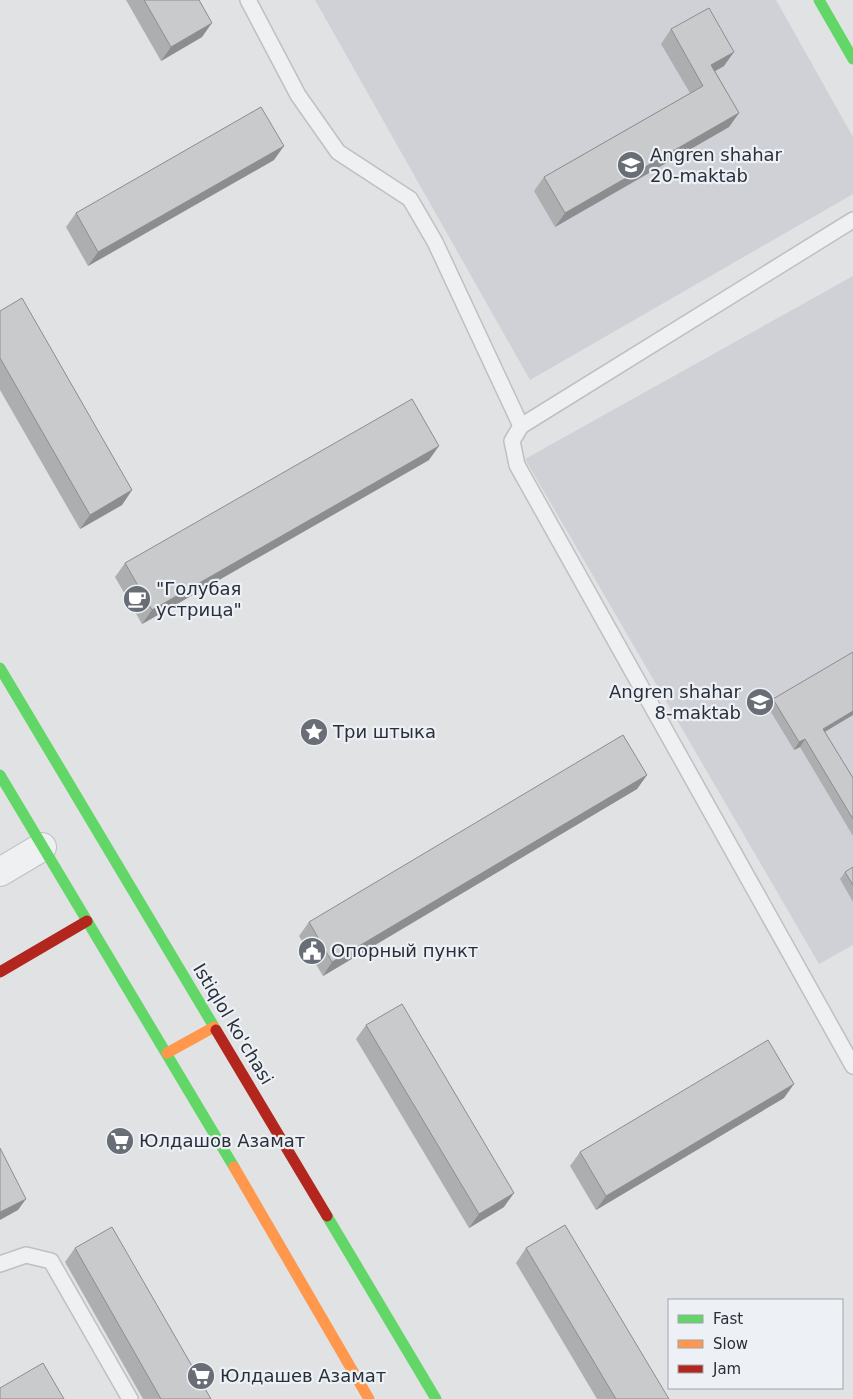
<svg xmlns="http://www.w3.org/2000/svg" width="853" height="1399" font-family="'DejaVu Sans',sans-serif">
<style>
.built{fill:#cfd1d7}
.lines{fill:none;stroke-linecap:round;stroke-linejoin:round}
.lane-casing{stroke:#bec0c2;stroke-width:18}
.street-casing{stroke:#bec0c2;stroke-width:30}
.lane{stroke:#eff0f1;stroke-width:15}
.street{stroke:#eff0f1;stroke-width:28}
.fast{stroke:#63d668;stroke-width:11}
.slow{stroke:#ff974d;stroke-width:11}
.jam{stroke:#b3261e;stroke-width:11}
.wall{fill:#acaeaf}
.shaded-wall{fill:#8c8d8f}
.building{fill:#c8cacc;stroke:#8c8d8f}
.labels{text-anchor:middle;stroke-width:4.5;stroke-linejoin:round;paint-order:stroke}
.poi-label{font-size:18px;fill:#292f3b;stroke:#edf0f4;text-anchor:start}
.street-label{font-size:18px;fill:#292f3b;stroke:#edf0f4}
</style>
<rect width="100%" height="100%" fill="#e0e2e4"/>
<g class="built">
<path d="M 315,0 L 776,0 L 853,137 L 853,194 L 530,380 Z"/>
<path d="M 853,276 L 853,945 L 819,964 L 525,459 Z"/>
</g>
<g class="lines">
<defs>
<g id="lane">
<path d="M 248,0 L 298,95 L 338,152 L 410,199 L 435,242 L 521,426"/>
<path d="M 853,220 L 521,426 L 512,441 L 517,465 L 853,1066"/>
<path d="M 0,1264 L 26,1255 L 51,1261 L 130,1399"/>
</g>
<path id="street" d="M 0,872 L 42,847"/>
</defs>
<use href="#lane" class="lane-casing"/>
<use href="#street" class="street-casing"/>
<use href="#lane" class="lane"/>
<use href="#street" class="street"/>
<g class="fast">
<path d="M 819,0 L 853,59"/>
<path d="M 0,668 L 216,1030"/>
<path d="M 0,775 L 234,1167"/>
<path d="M 327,1216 L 436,1399"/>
</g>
<g class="slow">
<path d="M 167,1053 L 214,1027"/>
<path d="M 234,1167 L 369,1399"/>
</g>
<g class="jam">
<path d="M 0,972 L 87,921"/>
<path d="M 216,1030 L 327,1216"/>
</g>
</g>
<g class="wall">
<path d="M 126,0 L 199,0 L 202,37 L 161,61 Z"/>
<path d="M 671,29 L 724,66 L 715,71 L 739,113 L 729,127 L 555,227 L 534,191 L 544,177 L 690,93 L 661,44 Z"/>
<path d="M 274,160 L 88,266 L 66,227 L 76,213 Z"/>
<path d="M 0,311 L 132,490 L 122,505 L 80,529 L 0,390 Z"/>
<path d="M 429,460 L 142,624 L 115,577 L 125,563 Z"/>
<path d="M 773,699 L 825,732 L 853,778 L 853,836 L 800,747 L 794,750 L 768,707 Z"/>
<path d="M 647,775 L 637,789 L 323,976 L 299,936 L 309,922 Z"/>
<path d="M 853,867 L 853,902 L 840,879 L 845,872 Z"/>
<path d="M 366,1025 L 504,1207 L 469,1228 L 356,1039 Z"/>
<path d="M 784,1098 L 596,1210 L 570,1166 L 580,1152 Z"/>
<path d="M 75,1248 L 211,1399 L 143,1399 L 65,1262 Z"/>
<path d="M 526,1248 L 669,1399 L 597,1399 L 516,1263 Z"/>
</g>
<g class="shaded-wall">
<path d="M 212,23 L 202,37 L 161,61 L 171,47 Z"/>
<path d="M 734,52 L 724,66 L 701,79 L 711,65 Z"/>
<path d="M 739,113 L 729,127 L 555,227 L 565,213 Z"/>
<path d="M 284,146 L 274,160 L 88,266 L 98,252 Z"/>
<path d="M 439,446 L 429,460 L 142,624 L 152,610 Z"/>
<path d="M 132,490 L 122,505 L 80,529 L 90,515 Z"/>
<path d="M 853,711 L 853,715 L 818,736 L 823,729 Z"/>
<path d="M 805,739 L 800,747 L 794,750 L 799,742 Z"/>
<path d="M 647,775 L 637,789 L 323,976 L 332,962 Z"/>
<path d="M 794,1084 L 784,1098 L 596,1210 L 606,1196 Z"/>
<path d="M 514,1193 L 504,1207 L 469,1228 L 479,1214 Z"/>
<path d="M 26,1199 L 18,1210 L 0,1220 L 0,1212 Z"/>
</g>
<g class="building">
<path d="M 144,0 L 199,0 L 212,23 L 171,47 Z"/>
<path d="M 709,8 L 734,52 L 711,65 L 739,113 L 565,213 L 544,177 L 703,86 L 671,29 Z"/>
<path d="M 261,107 L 284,146 L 98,252 L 76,213 Z"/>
<path d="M 22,298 L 132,490 L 90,515 L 0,358 L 0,311 Z"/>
<path d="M 412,399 L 439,446 L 152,610 L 125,563 Z"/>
<path d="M 853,652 L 853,711 L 823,729 L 853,778 L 853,819 L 805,739 L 799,742 L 773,699 Z"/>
<path d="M 623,735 L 647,775 L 332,962 L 309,922 Z"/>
<path d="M 853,867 L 853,885 L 845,872 Z"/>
<path d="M 402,1004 L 514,1193 L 479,1214 L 366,1025 Z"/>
<path d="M 768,1040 L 794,1084 L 606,1196 L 580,1152 Z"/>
<path d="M 0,1148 L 26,1199 L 0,1212 Z"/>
<path d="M 565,1225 L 669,1399 L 616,1399 L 526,1248 Z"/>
<path d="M 112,1227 L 211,1399 L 161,1399 L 75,1248 Z"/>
<path d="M 43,1363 L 64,1399 L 0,1399 L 0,1388 Z"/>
</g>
<defs>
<symbol id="school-disc" viewBox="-11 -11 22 22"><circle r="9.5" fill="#696e76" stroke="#edf0f4"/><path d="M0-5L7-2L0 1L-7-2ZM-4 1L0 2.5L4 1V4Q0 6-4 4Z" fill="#fff"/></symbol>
<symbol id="cafe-disc" viewBox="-11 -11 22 22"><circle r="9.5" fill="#696e76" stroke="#edf0f4"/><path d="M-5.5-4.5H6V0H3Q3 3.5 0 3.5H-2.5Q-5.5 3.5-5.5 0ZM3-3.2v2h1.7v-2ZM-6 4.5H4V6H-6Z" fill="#fff"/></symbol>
<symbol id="sight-disc" viewBox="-11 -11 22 22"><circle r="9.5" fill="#696e76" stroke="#edf0f4"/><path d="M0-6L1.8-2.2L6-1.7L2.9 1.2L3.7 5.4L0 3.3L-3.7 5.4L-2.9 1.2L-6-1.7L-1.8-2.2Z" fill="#fff"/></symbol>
<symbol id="civic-disc" viewBox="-11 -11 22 22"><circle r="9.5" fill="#696e76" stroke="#edf0f4"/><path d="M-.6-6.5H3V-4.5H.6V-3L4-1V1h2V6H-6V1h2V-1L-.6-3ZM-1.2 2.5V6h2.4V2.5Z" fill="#fff"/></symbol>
<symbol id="supermarket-disc" viewBox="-11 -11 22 22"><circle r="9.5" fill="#696e76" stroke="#edf0f4"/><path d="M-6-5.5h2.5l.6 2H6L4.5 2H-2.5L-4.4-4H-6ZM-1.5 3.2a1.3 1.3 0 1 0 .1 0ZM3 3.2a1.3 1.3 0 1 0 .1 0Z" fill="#fff"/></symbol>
</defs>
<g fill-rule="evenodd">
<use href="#school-disc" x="615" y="149" width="32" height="32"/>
<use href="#cafe-disc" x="121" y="583" width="32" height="32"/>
<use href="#school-disc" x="744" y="686" width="32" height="32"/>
<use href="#sight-disc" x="298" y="716" width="32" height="32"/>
<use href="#civic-disc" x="296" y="935" width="32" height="32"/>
<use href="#supermarket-disc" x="104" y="1125" width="32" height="32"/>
<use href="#supermarket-disc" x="185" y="1360" width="32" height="32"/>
</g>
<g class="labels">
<g class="poi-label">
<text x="650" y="161">Angren shahar<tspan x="650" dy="21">20-maktab</tspan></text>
<text x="156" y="595">"Голубая<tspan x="156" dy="21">устрица"</tspan></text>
<text x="741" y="698" text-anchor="end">Angren shahar<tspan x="741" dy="21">8-maktab</tspan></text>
<text x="333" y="738">Три штыка</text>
<text x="331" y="957">Опорный пункт</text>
<text x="139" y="1147">Юлдашов Азамат</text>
<text x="220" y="1382">Юлдашев Азамат</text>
</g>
<g class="street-label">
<text transform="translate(233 1024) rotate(59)" y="6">Istiqlol ko'chasi</text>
</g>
</g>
<rect x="668" y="1299" width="175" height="90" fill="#edf0f4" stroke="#9fa3aa"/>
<rect x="678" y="1315" width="25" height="8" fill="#63d668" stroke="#9fa3aa"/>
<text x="713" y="1324" font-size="15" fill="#292f3b">Fast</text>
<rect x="678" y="1340" width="25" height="8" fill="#ff974d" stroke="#9fa3aa"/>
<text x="713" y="1349" font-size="15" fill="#292f3b">Slow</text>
<rect x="678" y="1365" width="25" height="8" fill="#b3261e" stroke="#9fa3aa"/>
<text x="713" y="1374" font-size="15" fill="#292f3b">Jam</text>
</svg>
